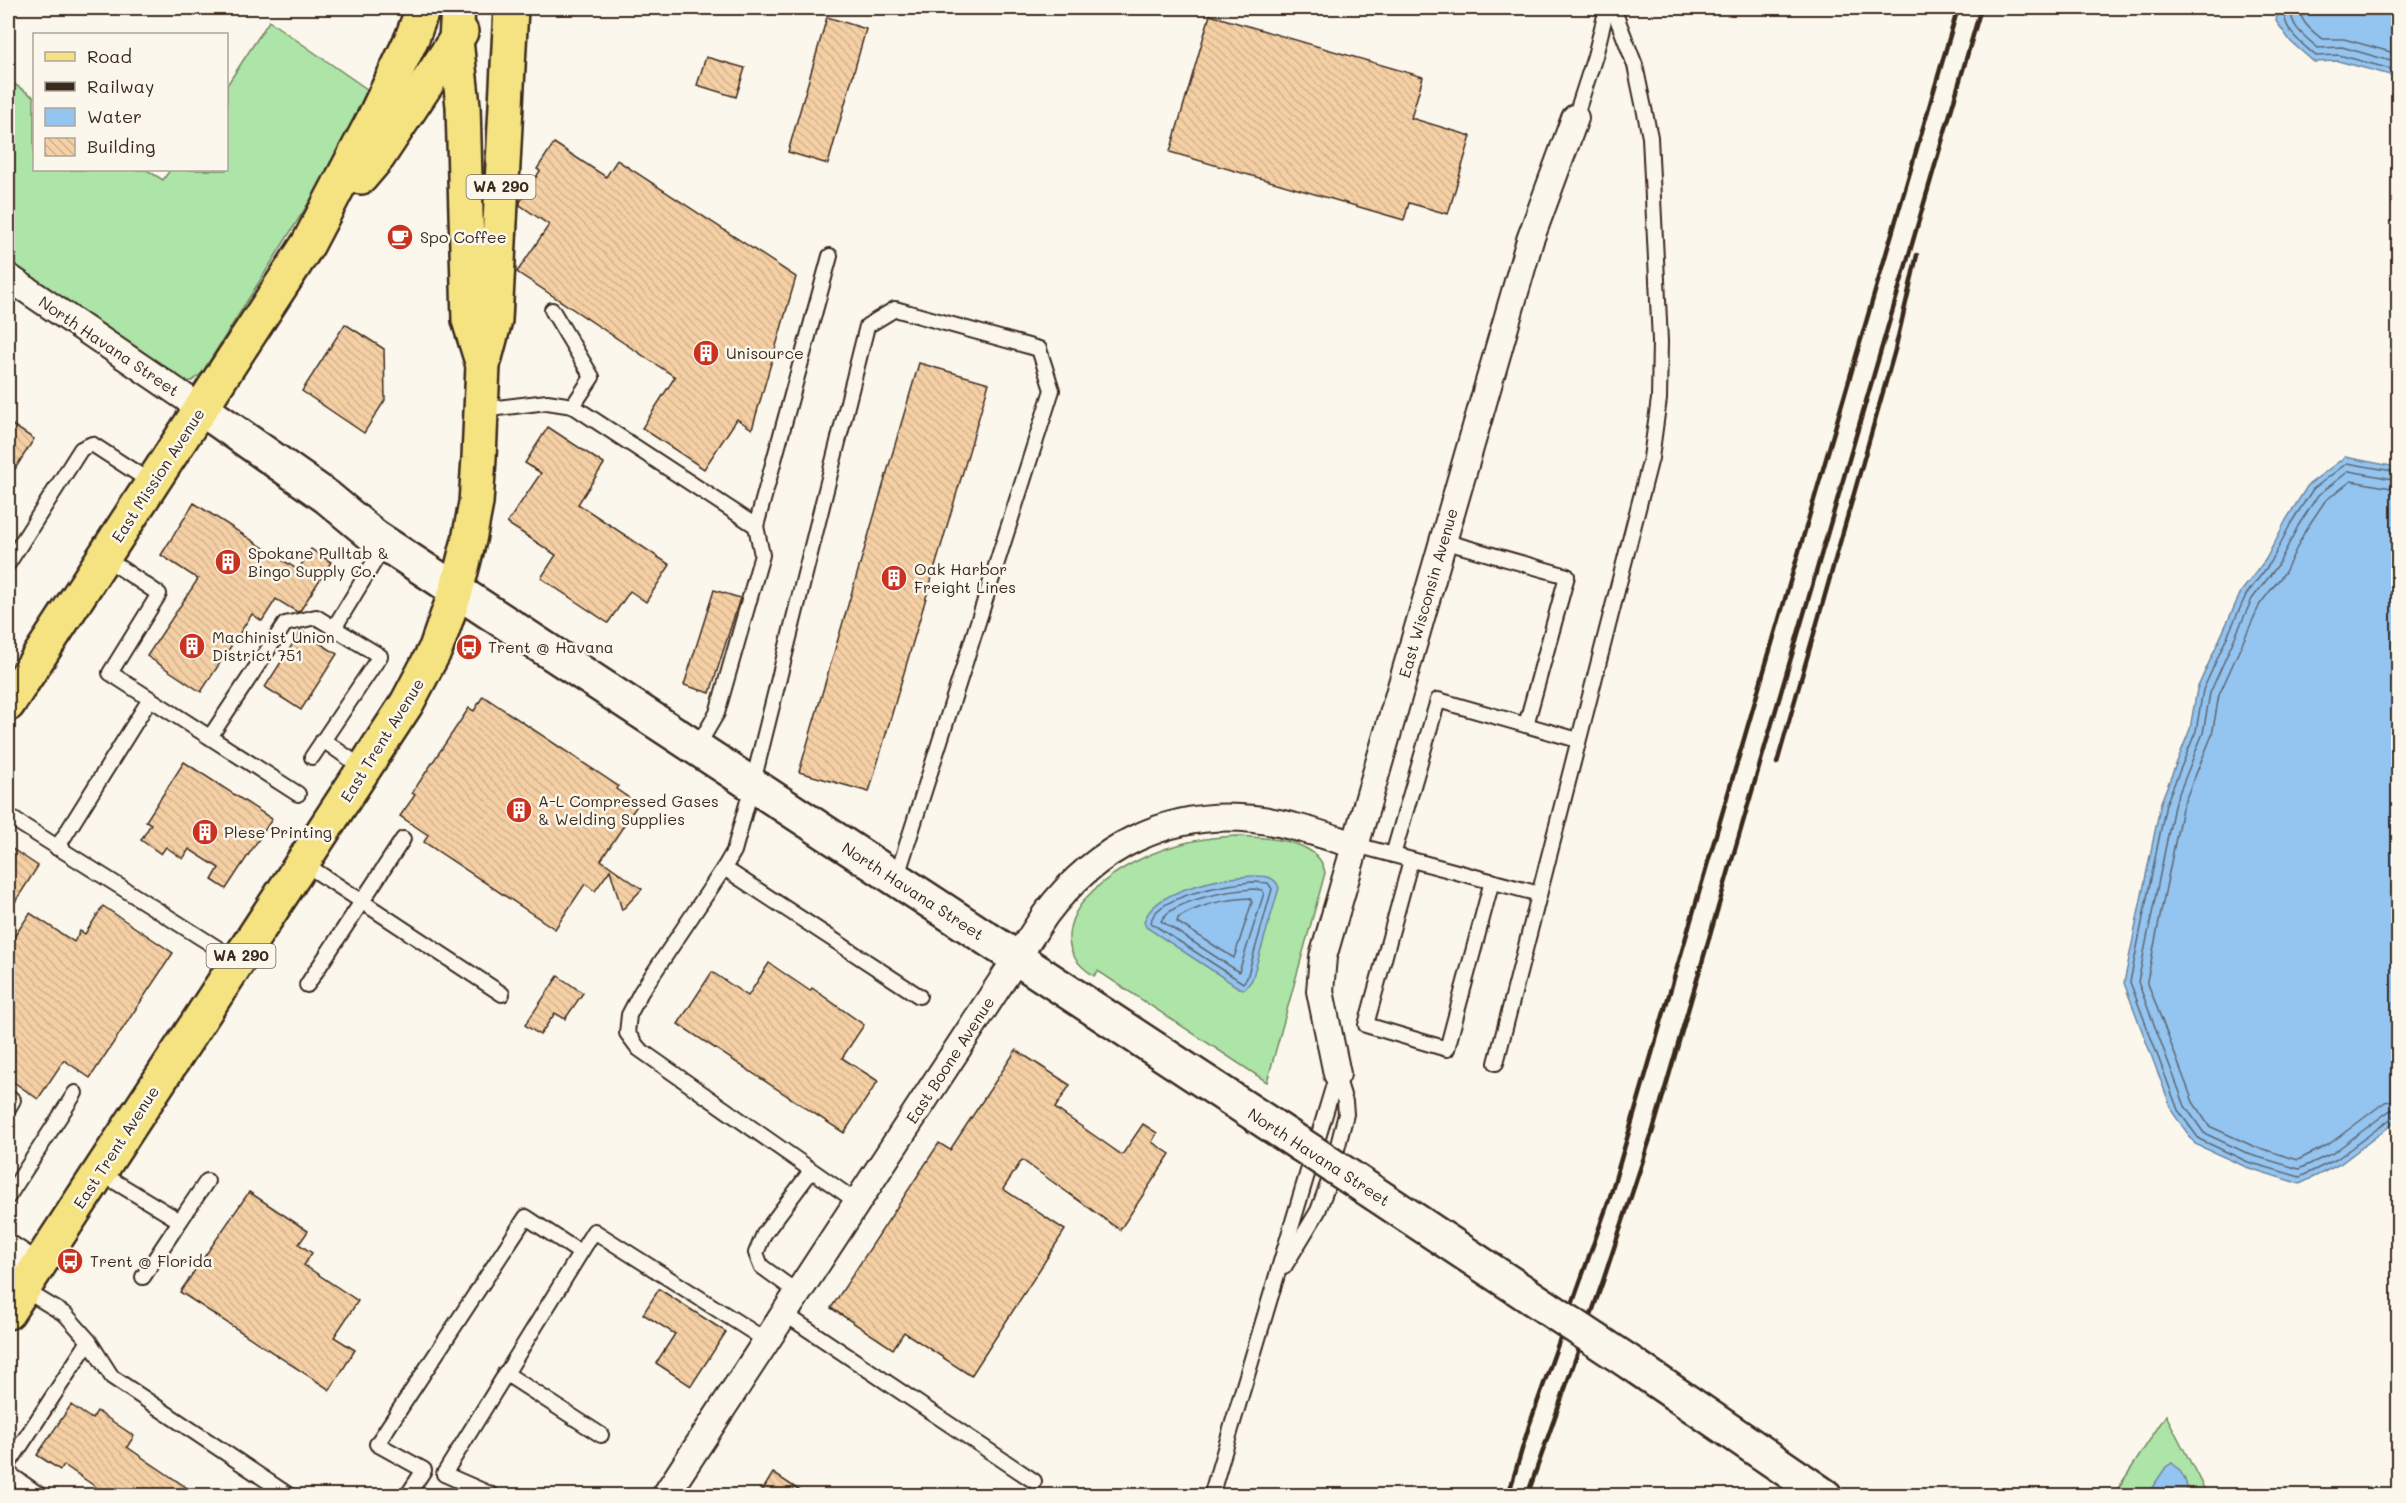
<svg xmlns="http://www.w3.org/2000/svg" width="2406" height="1503" font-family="Mali,sans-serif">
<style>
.grass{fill:#ade4a7;stroke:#748762;stroke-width:1.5}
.water{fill:#94c4f0;stroke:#70869c;stroke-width:1.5}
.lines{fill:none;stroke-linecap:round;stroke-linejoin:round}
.shore{stroke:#5f6872;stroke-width:1.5}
.building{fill:url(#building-back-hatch);stroke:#3b2a1e;stroke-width:1.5}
.lane-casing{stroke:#3b2a1e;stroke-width:18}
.street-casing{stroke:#3b2a1e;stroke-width:30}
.secondary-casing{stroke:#3b2a1e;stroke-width:38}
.primary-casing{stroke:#3b2a1e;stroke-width:38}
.lane{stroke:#fbf7ec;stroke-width:14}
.street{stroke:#fbf7ec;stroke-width:26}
.secondary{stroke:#fbf7ec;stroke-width:33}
.primary{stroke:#f5e382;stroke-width:33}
.rail{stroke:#3b2a1e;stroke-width:4.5}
.secondary-bridge-casing{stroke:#3b2a1e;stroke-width:38;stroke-linecap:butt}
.secondary-bridge{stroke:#fbf7ec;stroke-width:33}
.labels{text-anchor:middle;stroke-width:5;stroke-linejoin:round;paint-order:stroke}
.shield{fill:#fbf7ec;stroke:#75685c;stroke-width:1.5}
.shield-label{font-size:15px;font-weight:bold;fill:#3b2a1e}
.poi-label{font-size:16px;fill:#3b2a1e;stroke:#fbf7ec;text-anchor:start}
.street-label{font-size:16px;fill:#3b2a1e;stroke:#fbf7ec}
</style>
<defs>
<pattern id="building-back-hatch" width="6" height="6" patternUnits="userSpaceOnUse" patternTransform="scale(1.5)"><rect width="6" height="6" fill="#f5d0a5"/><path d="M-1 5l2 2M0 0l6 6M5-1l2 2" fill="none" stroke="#d3b38e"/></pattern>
</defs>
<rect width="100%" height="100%" fill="#fbf7ec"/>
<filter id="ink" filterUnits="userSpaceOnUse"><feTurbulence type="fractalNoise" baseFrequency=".0167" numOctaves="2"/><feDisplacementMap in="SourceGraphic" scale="12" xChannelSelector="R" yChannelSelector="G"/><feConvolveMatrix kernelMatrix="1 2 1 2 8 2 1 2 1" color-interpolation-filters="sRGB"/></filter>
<g filter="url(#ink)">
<g class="grass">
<path d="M 269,21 L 374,94 L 328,172 L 202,373 L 192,381 L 182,382 L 8,267 L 8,80 L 34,97 L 34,170 L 147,170 L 163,180 L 170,170 L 226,170 L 227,85 Z"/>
<path d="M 1237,836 C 1264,838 1320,838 1325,873 L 1267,1082 L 1098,971 L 1094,976 C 1079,966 1068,954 1069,935 C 1072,890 1139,855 1178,845 C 1197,839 1217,837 1237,836 Z"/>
<path d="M 2166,1415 L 2207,1494 L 2113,1496 Z"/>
</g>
<g class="water">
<path d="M 2278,8 L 2398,8 L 2398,77 L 2338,61 L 2314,62 L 2291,42 L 2276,21 Z"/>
<path d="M 2345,457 L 2396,467 L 2398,464 L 2398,1120 L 2340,1164 L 2300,1184 L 2246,1167 L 2195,1144 L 2173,1113 L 2124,983 L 2161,802 L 2190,729 L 2197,689 L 2241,592 L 2266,559 L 2286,520 L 2308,485 Z"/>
<path d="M 1254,876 C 1265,876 1275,876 1279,888 L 1252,980 L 1245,989 L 1239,988 L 1146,927 L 1144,922 C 1153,889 1225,877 1254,876 Z"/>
<path d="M 2172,1463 C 2181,1470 2190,1484 2186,1495 L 2147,1495 L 2166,1467 Z"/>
</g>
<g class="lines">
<g class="shore">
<path d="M 2284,8 C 2283,31 2299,41 2316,56 L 2339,55 L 2398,71"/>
<path d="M 2291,8 C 2290,27 2304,36 2318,48 L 2342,47 L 2398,63"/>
<path d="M 2300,8 C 2300,22 2311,30 2322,39 L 2344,39 L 2398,54"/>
<path d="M 2398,472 L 2347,463 L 2313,489 L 2291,523 L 2271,562 L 2246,595 L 2203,690 L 2196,731 L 2166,804 L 2130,982 L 2178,1110 L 2199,1139 L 2248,1162 L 2300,1177 L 2337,1159 L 2393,1117 L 2398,1116"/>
<path d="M 2398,480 L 2349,471 L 2318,495 L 2298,526 L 2278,565 L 2252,599 L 2210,693 L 2203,733 L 2174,806 L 2138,982 L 2185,1106 L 2204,1133 L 2251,1155 L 2299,1169 L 2333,1153 L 2389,1111 L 2398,1108"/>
<path d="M 2398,489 L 2351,481 L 2325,501 L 2305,531 L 2285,572 L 2260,604 L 2219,695 L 2212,735 L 2182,808 L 2147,981 L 2193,1102 L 2209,1126 L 2253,1146 L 2298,1160 L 2328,1145 L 2385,1102 L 2398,1099"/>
<path d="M 1254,882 L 1268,883 L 1272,889 L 1247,978 L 1243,983 L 1151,923 C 1152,896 1232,883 1254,882 Z"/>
<path d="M 1254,889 L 1262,890 L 1264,893 L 1239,972 L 1161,921 C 1172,900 1231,890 1254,889 Z"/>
<path d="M 1250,898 L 1252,902 L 1234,958 L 1177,922 L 1178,918 C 1199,905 1225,899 1250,898 Z"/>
</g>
</g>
<g class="building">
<path d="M 1210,15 L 1423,77 L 1411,118 L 1471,136 L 1448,214 L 1409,203 L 1404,220 L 1170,152 Z"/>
<path d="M 827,17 L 866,29 L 828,164 L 788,152 Z"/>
<path d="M 706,57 L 745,68 L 736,97 L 697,85 Z"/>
<path d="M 554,143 L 606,177 L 617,160 L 796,277 L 752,429 L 737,419 L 704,469 L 642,428 L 675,377 L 517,272 L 549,225 L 520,205 L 520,202 L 540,171 L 537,169 Z"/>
<path d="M 345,324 L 384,349 L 385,400 L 364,433 L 302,391 Z"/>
<path d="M 919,363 L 989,383 L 869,792 L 799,772 Z"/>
<path d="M 8,422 L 34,439 L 8,480 Z"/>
<path d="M 548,427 L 604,464 L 578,504 L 670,565 L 646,602 L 630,591 L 608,623 L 541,578 L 556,555 L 507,523 L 541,473 L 525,463 Z"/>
<path d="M 194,503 L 298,570 L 311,549 L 331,562 L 300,611 L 297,612 L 276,599 L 262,621 L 252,614 L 201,692 L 147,656 L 198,579 L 161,555 Z"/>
<path d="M 714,590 L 740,598 L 710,693 L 684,685 Z"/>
<path d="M 301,631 L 337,654 L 301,710 L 265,687 Z"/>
<path d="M 483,696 L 618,786 L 616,789 L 638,804 L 601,860 L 642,889 L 622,910 L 610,870 L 595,891 L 585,884 L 555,929 L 424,842 L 428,835 L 400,816 L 415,795 L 412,793 L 469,708 L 474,711 Z"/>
<path d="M 184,762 L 272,819 L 226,889 L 212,880 L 219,868 L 189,849 L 183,859 L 166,847 L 161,854 L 141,840 L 151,824 L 146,821 Z"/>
<path d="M 8,846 L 38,866 L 8,913 Z"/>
<path d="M 103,906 L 173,953 L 90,1078 L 64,1060 L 38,1099 L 8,1078 L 8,946 L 30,913 L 74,942 L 80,931 L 85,934 Z"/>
<path d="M 769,963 L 810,991 L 812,988 L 864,1025 L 842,1058 L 878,1081 L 844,1133 L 678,1024 L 712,972 L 748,996 Z"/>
<path d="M 558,976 L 583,993 L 565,1019 L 555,1013 L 540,1035 L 525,1025 Z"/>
<path d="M 1016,1050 L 1070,1085 L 1055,1108 L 1122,1155 L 1143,1124 L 1157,1133 L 1152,1142 L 1170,1154 L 1120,1230 L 1022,1160 L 1003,1189 L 1065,1230 L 971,1376 L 904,1332 L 893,1349 L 831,1308 L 939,1143 L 950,1150 Z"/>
<path d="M 249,1192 L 308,1231 L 299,1244 L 312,1253 L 304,1265 L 358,1301 L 334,1337 L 355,1350 L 330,1390 L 180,1292 Z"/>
<path d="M 659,1289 L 726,1332 L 691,1386 L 656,1363 L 675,1334 L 643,1314 Z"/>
<path d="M 71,1405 L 92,1419 L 97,1411 L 134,1436 L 127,1447 L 199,1496 L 109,1496 L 64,1465 L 60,1470 L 37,1455 Z"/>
<path d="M 773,1473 L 808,1496 L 759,1496 Z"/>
</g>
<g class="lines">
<defs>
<g id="lane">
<path d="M 1575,118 L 1595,56 L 1607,8"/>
<path d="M 552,310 L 592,377 L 573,406 L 756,526"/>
<path d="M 481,410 L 547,402 L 573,406"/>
<path d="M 1443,541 L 1567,576 L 1526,725"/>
<path d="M 104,557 L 159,594 L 110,673 L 298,794"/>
<path d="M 8,564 L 81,449 L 92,444 L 152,483"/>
<path d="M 334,628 L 385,544"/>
<path d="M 210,737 L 285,624 L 316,617 L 380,656 L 312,757"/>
<path d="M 323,740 L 364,769"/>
<path d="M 696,749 L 717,713 L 762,555 L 756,526 L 830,256"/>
<path d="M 8,816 L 238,961"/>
<path d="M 1356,845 L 1539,894"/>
<path d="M 57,848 L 150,699"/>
<path d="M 1393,855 L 1438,700 L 1578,740"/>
<path d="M 1411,860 L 1366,1025 L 1447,1049 L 1492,881"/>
<path d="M 302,862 L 502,994"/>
<path d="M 724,868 L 919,996"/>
<path d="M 307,985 L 403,839"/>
<path d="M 1496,1063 L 1651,458 L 1659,399 L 1660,341 L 1650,137 L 1635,65 L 1613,8"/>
<path d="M 8,1109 L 13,1100"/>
<path d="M 99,1172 L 180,1221 L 143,1277"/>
<path d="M 8,1197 L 75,1093"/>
<path d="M 857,1202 L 639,1049 L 627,1033 L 629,1015 L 641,992 L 724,868 L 734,851 L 752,786 L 867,326 L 895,309 L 1039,349 L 1052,390 L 896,879"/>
<path d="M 180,1221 L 207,1181"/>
<path d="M 1284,1267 L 1318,1211 L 1328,1184 L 1346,1114 L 1345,1102 L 1337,1076"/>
<path d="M 23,1289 L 66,1315 L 89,1341 L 112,1377 L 290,1496"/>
<path d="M 798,1293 L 761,1266 L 756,1253 L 764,1234 L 811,1171"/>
<path d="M 785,1314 L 1034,1481"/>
<path d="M 505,1373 L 601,1435"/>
<path d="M 8,1465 L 89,1341"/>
<path d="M 8,1473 L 41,1496"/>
<path d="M 492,1495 L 444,1474 L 594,1231 L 767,1341"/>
<path d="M 407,1496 L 424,1470 L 377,1444 L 526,1217 L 579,1252"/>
<path d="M 1211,1496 L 1337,1074"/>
</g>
<g id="street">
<path d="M 8,277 L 202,409"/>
<path d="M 1337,1074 L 1320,991 L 1323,957 L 1530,240 L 1575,118"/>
<path d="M 8,1248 L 37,1267"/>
<path d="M 665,1496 L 1045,915 C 1095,848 1168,809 1254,819 C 1289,823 1323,835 1356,845"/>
</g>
<g id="secondary">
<path d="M 202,409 L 327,497 L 375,537 L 1300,1144"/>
<path d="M 1632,1364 L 1825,1496"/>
</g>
<g id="primary">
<path d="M 458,8 L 456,40 L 463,106 L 469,320 L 483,365"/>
<path d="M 361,177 L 378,157 L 461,32"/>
<path d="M 8,704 L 308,244 L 372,122 L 412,38 L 423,8"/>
<path d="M 8,1312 L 407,703 L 436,648 L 456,591 L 469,540 L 476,503 L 479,458 L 483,365 L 495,320 L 511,8"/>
</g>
</defs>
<use href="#lane" class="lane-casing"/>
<use href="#street" class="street-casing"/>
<use href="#secondary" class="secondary-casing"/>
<use href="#primary" class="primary-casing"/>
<use href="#lane" class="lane"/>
<use href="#street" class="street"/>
<use href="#secondary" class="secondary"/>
<use href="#primary" class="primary"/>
<g class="rail">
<path d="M 1777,763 L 1895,350 L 1917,255"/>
<path d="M 1508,1496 L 1529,1426 L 1609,1200 L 1958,8"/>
<path d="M 1527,1496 L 1603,1281 L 1653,1130 L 1981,8"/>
</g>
<defs>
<path id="secondary-bridge" d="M 1300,1144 L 1632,1364"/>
</defs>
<use href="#secondary-bridge" class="secondary-bridge-casing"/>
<use href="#secondary-bridge" class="secondary-bridge"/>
</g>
</g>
<defs>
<symbol id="cafe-disc" viewBox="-11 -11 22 22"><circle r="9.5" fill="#c8321e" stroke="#fbf7ec"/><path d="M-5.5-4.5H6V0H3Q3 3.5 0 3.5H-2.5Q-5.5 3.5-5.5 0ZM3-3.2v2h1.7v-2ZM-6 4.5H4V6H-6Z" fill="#fff"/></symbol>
<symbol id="building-disc" viewBox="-11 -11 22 22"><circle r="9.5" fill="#c8321e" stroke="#fbf7ec"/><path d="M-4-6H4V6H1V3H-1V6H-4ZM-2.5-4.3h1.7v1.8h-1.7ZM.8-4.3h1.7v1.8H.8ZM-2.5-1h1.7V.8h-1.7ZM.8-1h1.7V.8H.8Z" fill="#fff"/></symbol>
<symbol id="bus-disc" viewBox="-11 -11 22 22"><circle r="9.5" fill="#c8321e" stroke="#fbf7ec"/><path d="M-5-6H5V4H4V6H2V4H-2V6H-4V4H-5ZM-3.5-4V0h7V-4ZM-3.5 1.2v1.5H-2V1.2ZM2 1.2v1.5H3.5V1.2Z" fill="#fff"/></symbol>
</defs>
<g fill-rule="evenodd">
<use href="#cafe-disc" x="385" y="222" width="30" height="30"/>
<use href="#building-disc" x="691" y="338" width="30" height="30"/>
<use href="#building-disc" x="213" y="547" width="30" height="30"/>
<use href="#building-disc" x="879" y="563" width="30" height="30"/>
<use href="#building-disc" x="177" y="631" width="30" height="30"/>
<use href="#bus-disc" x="454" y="632" width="30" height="30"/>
<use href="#building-disc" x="504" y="795" width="30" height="30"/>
<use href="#building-disc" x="190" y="817" width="30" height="30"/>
<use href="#bus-disc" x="55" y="1246" width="30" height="30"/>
</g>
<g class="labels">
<g class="shield">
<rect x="466.5" y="175" width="69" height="24" rx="4.5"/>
<rect x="206.5" y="944" width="69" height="24" rx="4.5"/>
</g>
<g class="shield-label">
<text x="501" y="192">WA 290</text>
<text x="241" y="961">WA 290</text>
</g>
<g class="poi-label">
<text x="420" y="243">Spo Coffee</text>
<text x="726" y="359">Unisource</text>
<text x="248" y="559">Spokane Pulltab &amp;<tspan x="248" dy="18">Bingo Supply Co.</tspan></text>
<text x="914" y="575">Oak Harbor<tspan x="914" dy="18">Freight Lines</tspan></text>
<text x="212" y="643">Machinist Union<tspan x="212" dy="18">District 751</tspan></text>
<text x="488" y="653">Trent @ Havana</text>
<text x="538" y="807">A-L Compressed Gases<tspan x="538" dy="18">&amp; Welding Supplies</tspan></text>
<text x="224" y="838">Plese Printing</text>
<text x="90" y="1267">Trent @ Florida</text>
</g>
<g class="street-label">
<text transform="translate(109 346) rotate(34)" y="6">North Havana Street</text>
<text transform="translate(158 475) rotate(-57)" y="6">East Mission Avenue</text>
<text transform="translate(1428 593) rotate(-74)" y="6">East Wisconsin Avenue</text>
<text transform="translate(382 740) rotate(-58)" y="6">East Trent Avenue</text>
<text transform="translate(913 891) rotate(33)" y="6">North Havana Street</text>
<text transform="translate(950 1060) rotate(-57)" y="6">East Boone Avenue</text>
<text transform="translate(116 1147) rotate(-57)" y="6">East Trent Avenue</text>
<text transform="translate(1319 1157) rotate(33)" y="6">North Havana Street</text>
</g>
</g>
<rect width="2406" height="1503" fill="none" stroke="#fbf7ec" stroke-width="30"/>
<rect x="15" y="15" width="2376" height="1473" fill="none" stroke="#3b2a1e" stroke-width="2" filter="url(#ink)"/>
<rect x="33" y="33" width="195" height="138" fill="#fbf7ec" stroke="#aea59a" stroke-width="1.5"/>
<rect x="45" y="52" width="30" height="9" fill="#f5e382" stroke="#aea59a" stroke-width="1.5"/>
<text x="87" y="63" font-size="18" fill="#3b2a1e">Road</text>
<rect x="45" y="82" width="30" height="9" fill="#3b2a1e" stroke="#aea59a" stroke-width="1.5"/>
<text x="87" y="93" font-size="18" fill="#3b2a1e">Railway</text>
<rect x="45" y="108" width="30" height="18" fill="#94c4f0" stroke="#aea59a" stroke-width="1.5"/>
<text x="87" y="123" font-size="18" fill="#3b2a1e">Water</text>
<rect x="45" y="138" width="30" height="18" fill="url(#building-back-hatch)" stroke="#aea59a" stroke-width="1.5"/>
<text x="87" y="153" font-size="18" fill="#3b2a1e">Building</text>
</svg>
